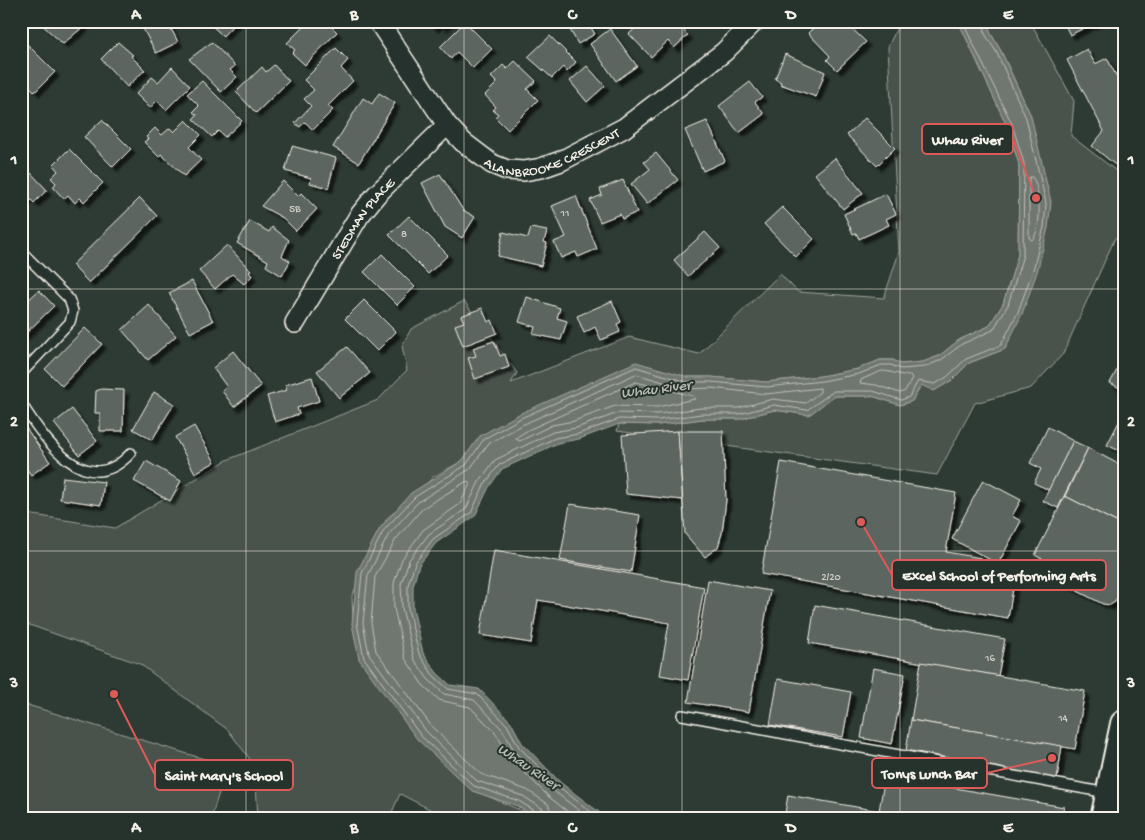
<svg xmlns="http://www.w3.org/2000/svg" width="1145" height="840" font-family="'Gochi Hand',sans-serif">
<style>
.green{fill:#48524c;stroke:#9ea29a}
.water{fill:#6f7770;stroke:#a4a8a0}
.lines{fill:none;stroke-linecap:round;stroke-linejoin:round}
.shore{stroke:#bfc0b8;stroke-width:1}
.building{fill:#5c655e;stroke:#f4f1e8;filter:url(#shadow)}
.service-casing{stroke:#f4f1e8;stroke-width:12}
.minor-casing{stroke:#f4f1e8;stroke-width:22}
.secondary-casing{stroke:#f4f1e8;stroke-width:30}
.service{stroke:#26332d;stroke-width:9}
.minor{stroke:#26332d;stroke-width:19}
.secondary{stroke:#26332d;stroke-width:26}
.grid{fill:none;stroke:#f4f1e8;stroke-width:1;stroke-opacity:0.55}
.labels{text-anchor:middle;stroke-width:4;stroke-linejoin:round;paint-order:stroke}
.number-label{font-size:11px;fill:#cecec6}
.street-label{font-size:14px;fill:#f4f1e8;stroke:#26332d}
.water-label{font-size:15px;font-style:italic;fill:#b8bab2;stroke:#26332d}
.leader{fill:none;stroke:#de5a58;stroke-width:2}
.callout-dot{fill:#de5a58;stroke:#26332d;stroke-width:2}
.callout{fill:#26332d;stroke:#de5a58;stroke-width:2}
.callout-label{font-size:15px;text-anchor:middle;font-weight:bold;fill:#f4f1e8}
.neatline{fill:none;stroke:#f4f1e8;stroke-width:2}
.grid-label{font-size:16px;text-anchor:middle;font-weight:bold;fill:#f4f1e8}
</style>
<defs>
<filter id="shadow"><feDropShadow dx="4.5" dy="4.5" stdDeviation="1" flood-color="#0009"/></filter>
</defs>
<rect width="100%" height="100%" fill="#2e3b34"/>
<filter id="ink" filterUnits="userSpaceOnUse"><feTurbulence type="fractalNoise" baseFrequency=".02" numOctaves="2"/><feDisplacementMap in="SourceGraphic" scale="10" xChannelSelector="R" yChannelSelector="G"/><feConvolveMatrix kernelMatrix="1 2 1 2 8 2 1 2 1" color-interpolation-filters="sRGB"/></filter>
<g filter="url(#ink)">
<g class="green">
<path d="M 900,21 L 954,21 L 961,27 L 1007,126 L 1019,164 L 1018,255 L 1003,304 L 989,326 L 959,340 L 939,356 L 923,362 L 901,364 L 893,360 L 880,360 L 858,369 L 821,376 L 766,382 L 711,377 L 688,377 L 681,385 L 480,436 L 462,461 L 433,477 L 415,496 L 387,518 L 352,596 L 353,624 L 471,789 L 541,819 L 449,819 L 400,794 L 389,819 L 258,819 L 255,766 L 228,730 L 140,664 L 21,622 L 21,513 L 115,528 L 227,460 L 378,400 L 407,370 L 402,346 L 411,329 L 464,301 L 517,373 L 511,383 L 629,337 L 699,354 L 780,274 L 798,292 L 884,298 L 899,252 L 888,47 Z"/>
<path d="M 987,21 L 1030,21 L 1074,101 L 1071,136 L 1124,177 L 1124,232 L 1115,238 L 1063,354 L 1031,388 L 975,403 L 937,475 L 617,431 L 619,424 L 658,425 L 702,419 L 740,419 L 774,410 L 809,415 L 834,396 L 872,396 L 900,405 L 912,401 L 921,385 L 951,381 L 969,363 L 1005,349 L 1012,332 L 1031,116 L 1001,51 L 990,32 Z"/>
<path d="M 21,703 L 227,766 L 211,819 L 21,819 Z"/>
</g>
<path class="water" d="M 954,21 L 989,23 L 990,32 L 1001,51 L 1031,116 L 1051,202 L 1048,228 L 1037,272 L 1022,314 L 1005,349 L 969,363 L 951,381 L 934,391 L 921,385 L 912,401 L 900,405 L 872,396 L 834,396 L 809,415 L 774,410 L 740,419 L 702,419 L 658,425 L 619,424 L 579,439 L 558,443 L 502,469 L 489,487 L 475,516 L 436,543 L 419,565 L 413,586 L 413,608 L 423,653 L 437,673 L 450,685 L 479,689 L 511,722 L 522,743 L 561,783 L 608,819 L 538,819 L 517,806 L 472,791 L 417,739 L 359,659 L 352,624 L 357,572 L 380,528 L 411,493 L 462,461 L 480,436 L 519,414 L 636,362 L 688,377 L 711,377 L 766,382 L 821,376 L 858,369 L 880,360 L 893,360 L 901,364 L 923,362 L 939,356 L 959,340 L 989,326 L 1003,304 L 1018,255 L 1019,164 L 1007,126 L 961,27 Z"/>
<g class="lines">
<g class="shore">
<path d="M 1032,177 C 1041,187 1042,230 1032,240 L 1029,238 L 1029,178 Z"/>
<path d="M 882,371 C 892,371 899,376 910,375 L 912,378 L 905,391 L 900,393 L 876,385 L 860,383 L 861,380 Z"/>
<path d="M 636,382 L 693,396 L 695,399 L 657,407 L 615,406 L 574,421 L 552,425 L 520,441 L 516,439 L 517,437 L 528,430 Z"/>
<path d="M 540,819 L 538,813 L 519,801 L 474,786 L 421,736 L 364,658 L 357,623 L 362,573 L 384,530 L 415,497 L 466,465 L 484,439 L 521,418 L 636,367 L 687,382 L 711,382 L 767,387 L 822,381 L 859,374 L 881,365 L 891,365 L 901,369 L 925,367 L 941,360 L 962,344 L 993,330 L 1008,305 L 1023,255 L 1024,163 L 1012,124 L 962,21"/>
<path d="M 546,819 L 543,809 L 523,796 L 477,781 L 426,731 L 369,654 L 363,623 L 368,575 L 389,534 L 418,502 L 470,469 L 488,444 L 524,424 L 636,374 L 687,389 L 711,388 L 766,394 L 820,388 L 820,392 L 806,403 L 773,399 L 738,408 L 701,408 L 657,414 L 618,413 L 576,428 L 553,432 L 495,460 L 479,482 L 466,509 L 429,534 L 409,560 L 401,584 L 402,608 L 414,659 L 428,679 L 444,694 L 474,700 L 502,729 L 515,752 L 554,791 L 590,819"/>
<path d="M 554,819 L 548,804 L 527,790 L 481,774 L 432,727 L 376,651 L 371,623 L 375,577 L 396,539 L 423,508 L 467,481 L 470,484 L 460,504 L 423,530 L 402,559 L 394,583 L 394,608 L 405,658 L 422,684 L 439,700 L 470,707 L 496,733 L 509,757 L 549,797 L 577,819"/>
<path d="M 600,819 L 558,786 L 519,747 L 507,725 L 477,694 L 448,689 L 433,675 L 419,654 L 408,609 L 408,585 L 415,563 L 433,539 L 471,513 L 484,485 L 499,465 L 555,438 L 578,434 L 619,419 L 658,420 L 701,414 L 739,414 L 774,405 L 807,410 L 834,391 L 873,391 L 901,400 L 909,397 L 918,381 L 935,384 L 947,377 L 966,359 L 1001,345 L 1018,312 L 1033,270 L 1044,227 L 1046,203 L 1026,118 L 997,53 L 985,34 L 984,21"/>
</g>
</g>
<g class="building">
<path d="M 38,21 L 79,21 L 84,26 L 63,44 Z"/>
<path d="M 139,21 L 167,21 L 178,42 L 156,53 Z"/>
<path d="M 212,21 L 237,21 L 223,36 L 210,24 Z"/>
<path d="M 309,21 L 316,26 L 321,21 L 326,21 L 337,32 L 305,65 L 292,53 L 295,50 L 287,43 Z"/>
<path d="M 428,21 L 449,21 L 443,27 L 439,23 L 434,28 Z"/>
<path d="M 565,21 L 587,21 L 595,34 L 578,44 Z"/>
<path d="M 643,21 L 680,21 L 677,24 L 688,35 L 674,48 L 668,41 L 651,57 L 629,34 Z"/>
<path d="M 820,21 L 833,21 L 841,30 L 847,24 L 866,42 L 837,70 L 827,60 L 830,56 L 808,33 Z"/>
<path d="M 1063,21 L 1098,21 L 1070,35 Z"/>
<path d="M 465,22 L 492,49 L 473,68 L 457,52 L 451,59 L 440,47 Z"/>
<path d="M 610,29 L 637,66 L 616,81 L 590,44 Z"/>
<path d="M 550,36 L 576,62 L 567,72 L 563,67 L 552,78 L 528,57 Z"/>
<path d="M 118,42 L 133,55 L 131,56 L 145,70 L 127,87 L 101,59 Z"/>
<path d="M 212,42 L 235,66 L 230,70 L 237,77 L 221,92 L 189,59 Z"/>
<path d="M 27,44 L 55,72 L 35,92 L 21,78 L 21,49 Z"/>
<path d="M 336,48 L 348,60 L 341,68 L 353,81 L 328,106 L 333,110 L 313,130 L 305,122 L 300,127 L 295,123 L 311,106 L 304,99 L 314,90 L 304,80 Z"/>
<path d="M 1087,49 L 1095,64 L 1107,58 L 1122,87 L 1124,85 L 1124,115 L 1121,119 L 1124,121 L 1124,172 L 1092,146 L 1104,131 L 1067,60 Z"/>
<path d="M 785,54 L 825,72 L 816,97 L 780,84 L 781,82 L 775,79 Z"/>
<path d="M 515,61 L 536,81 L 527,89 L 538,100 L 508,130 L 495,117 L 498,114 L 493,110 L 496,107 L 485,95 L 497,83 L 491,77 L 503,65 L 507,69 Z"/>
<path d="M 274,65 L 289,81 L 256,113 L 236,92 L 262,67 L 266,72 Z"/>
<path d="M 587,66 L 605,86 L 587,102 L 570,81 Z"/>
<path d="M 172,67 L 190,86 L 166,110 L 157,101 L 150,108 L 136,94 L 152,77 L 158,82 Z"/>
<path d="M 202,81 L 242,121 L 225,137 L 218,131 L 212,137 L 193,119 L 197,115 L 193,112 L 199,106 L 187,94 Z"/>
<path d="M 750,82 L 762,97 L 755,102 L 764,114 L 739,133 L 719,106 Z"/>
<path d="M 379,93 L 395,103 L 359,163 L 333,147 L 363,98 L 372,104 Z"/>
<path d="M 865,118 L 895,148 L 877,166 L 847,135 Z"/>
<path d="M 102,120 L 131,149 L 113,167 L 84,137 Z"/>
<path d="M 186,120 L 201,135 L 189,147 L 201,160 L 184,176 L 161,154 L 159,157 L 144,142 L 148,139 L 146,137 L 155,128 L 162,135 L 170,128 L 174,132 Z"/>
<path d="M 707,121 L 725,161 L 703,171 L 685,130 Z"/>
<path d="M 292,146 L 336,158 L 328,188 L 310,183 L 311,178 L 285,171 Z"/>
<path d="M 69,149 L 103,183 L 84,202 L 80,198 L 75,203 L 68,195 L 64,199 L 53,187 L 56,183 L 51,178 L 58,171 L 53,165 Z"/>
<path d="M 656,153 L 678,180 L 647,204 L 631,184 L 650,169 L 644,162 Z"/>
<path d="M 835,158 L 863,193 L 843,209 L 815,174 Z"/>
<path d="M 21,168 L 28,174 L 30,172 L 47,190 L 34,203 L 29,198 L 21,205 Z"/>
<path d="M 440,174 L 463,210 L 475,217 L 462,238 L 445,227 L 422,183 Z"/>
<path d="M 623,180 L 637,212 L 622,219 L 620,214 L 600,222 L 590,200 L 602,195 L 600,189 Z"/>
<path d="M 283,181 L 298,196 L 301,193 L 317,209 L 296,231 L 283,218 L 261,206 Z"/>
<path d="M 886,194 L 896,214 L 886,219 L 889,225 L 859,239 L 856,233 L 853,234 L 844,214 Z"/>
<path d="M 576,196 L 597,249 L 578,257 L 576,252 L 561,258 L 554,242 L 566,237 L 552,206 Z"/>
<path d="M 140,198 L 157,216 L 89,283 L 72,265 Z"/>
<path d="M 782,207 L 814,239 L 796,257 L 764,224 Z"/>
<path d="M 409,216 L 448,255 L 428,274 L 389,235 Z"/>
<path d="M 250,221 L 269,232 L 272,227 L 289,240 L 282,256 L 290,261 L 282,276 L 266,266 L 268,261 L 237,243 Z"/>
<path d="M 531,228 L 547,231 L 544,242 L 547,243 L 541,266 L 498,256 L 503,232 L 528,238 Z"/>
<path d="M 705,232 L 720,248 L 688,276 L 674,260 Z"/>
<path d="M 227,245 L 251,271 L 249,272 L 252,276 L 244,284 L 232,274 L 215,289 L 199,271 Z"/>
<path d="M 382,254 L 415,287 L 397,305 L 364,272 Z"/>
<path d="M 192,281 L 213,321 L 190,333 L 169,293 Z"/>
<path d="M 39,290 L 54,306 L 22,337 L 21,307 Z"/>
<path d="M 527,297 L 560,308 L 557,318 L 567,321 L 561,340 L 533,334 L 535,327 L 519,322 Z"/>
<path d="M 364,300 L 396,332 L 377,351 L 345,319 Z"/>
<path d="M 612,301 L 621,322 L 617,324 L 620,332 L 601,340 L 595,327 L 584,333 L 577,316 Z"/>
<path d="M 149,305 L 176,336 L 148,360 L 122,330 Z"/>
<path d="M 482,308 L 488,322 L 492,320 L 497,333 L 463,346 L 455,325 L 464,322 L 461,316 Z"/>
<path d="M 85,328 L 102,344 L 62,386 L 45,369 Z"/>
<path d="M 494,341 L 500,356 L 505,354 L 509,367 L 475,379 L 468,358 L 476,356 L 473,348 Z"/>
<path d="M 347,347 L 370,373 L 339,398 L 317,371 Z"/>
<path d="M 233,351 L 261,386 L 234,407 L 222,391 L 227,387 L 213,368 Z"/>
<path d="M 1124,357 L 1124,390 L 1110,383 Z"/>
<path d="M 312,377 L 319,401 L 297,408 L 299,414 L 275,422 L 267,396 L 287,390 L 285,385 Z"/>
<path d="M 101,389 L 124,390 L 123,431 L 100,431 L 100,413 L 95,413 L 96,391 Z"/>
<path d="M 154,392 L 174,404 L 152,440 L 133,429 Z"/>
<path d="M 72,409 L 97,441 L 79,455 L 54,423 Z"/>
<path d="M 1124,412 L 1124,453 L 1107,445 Z"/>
<path d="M 194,426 L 215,462 L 195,473 L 175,437 Z"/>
<path d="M 1048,427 L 1073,441 L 1049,490 L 1034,483 L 1041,469 L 1030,463 Z"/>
<path d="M 26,428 L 50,462 L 31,475 L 21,461 L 21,431 Z"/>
<path d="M 678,431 L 683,500 L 626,494 L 622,435 Z"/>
<path d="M 678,431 L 723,431 L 726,500 L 722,533 L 718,547 L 705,557 L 685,534 Z"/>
<path d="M 1073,441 L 1088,448 L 1058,508 L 1043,501 Z"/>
<path d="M 1088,448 L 1124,467 L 1124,526 L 1065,496 Z"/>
<path d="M 146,461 L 181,481 L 170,501 L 134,481 Z"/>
<path d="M 781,462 L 956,493 L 946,552 L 981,558 L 979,571 L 1015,577 L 1008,618 L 761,574 Z"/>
<path d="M 63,477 L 104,482 L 101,505 L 60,499 Z"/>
<path d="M 983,480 L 1021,500 L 1012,516 L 1021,521 L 998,564 L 952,539 Z"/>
<path d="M 1065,496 L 1124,526 L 1124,584 L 1115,602 L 1110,605 L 1103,604 L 1044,574 L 1049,563 L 1035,555 Z"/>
<path d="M 570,504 L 640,515 L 631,572 L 560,560 Z"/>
<path d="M 494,550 L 704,587 L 688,680 L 660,675 L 669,623 L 538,600 L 531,643 L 480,635 Z"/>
<path d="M 708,580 L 770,591 L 749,712 L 688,702 Z"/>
<path d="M 815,605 L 1005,639 L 998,676 L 809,643 Z"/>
<path d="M 921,662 L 1085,691 L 1075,749 L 911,720 Z"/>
<path d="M 873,668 L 905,674 L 892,744 L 861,738 Z"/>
<path d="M 778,679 L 851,692 L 843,737 L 770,725 Z"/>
<path d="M 911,720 L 1062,746 L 1057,779 L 906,750 Z"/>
<path d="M 885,776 L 1064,807 L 1062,819 L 784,819 L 788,795 L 879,811 Z"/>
</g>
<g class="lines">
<defs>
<g id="service">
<path d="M 21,251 L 69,299 L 73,311 L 70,322 L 21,374"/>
<path d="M 21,403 C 44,439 86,502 131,453"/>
<path d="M 682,715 L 1107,793"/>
</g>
<g id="minor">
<path id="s1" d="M 378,21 L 447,125 L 463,142 L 492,164 L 507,170 L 524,171 L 541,168 L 561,161 L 624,128 L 724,52 L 755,21"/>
<path id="s2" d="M 295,323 L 359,216 L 376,195 L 447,125"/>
</g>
<path id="secondary" d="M 1104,819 L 1124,724"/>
</defs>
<use href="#service" class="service-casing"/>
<use href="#minor" class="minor-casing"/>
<use href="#secondary" class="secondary-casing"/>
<use href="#service" class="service"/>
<use href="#minor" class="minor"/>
<use href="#secondary" class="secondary"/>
</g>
</g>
<path class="grid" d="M 246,21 L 246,819M 464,21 L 464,819M 682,21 L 682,819M 900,21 L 900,819M 21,289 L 1124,289M 21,551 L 1124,551"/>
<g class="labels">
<g class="number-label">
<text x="295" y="212">5B</text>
<text x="565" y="216">11</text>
<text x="404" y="237">8</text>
<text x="831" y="580">2/20</text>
<text x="990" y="661">16</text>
<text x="1063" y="721">14</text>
</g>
<g class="street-label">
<text dy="5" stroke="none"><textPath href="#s1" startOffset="249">ALANBROOKE CRESCENT</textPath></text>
<text dy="5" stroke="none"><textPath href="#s2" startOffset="125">STEDMAN PLACE</textPath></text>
</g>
<g class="water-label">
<text transform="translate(656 388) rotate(-7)" y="5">Whau River</text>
<text transform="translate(529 766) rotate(34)" y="5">Whau River</text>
</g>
</g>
<path class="leader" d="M1036 198L1013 139M861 522L892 575M1052 758L987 773M114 694L155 775"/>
<g class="callout-dot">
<circle cx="1036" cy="198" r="5"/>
<circle cx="861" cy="522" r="5"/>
<circle cx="1052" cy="758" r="5"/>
<circle cx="114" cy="694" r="5"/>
</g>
<g class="callout">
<rect x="922" y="124" width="91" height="30" rx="5"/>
<rect x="892" y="560" width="214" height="30" rx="5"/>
<rect x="872" y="758" width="115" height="30" rx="5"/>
<rect x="155" y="760" width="138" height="30" rx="5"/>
</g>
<g class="callout-label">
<text x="967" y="144">Whau River</text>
<text x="999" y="580">Excel School of Performing Arts</text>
<text x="929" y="778">Tonys Lunch Bar</text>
<text x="224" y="780">Saint Mary's School</text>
</g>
<rect width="1145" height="840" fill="none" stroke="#26332d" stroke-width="55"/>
<rect x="28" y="28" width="1090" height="784" class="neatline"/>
<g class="grid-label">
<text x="136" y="19">A</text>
<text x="354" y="19">B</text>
<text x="572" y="19">C</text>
<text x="791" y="19">D</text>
<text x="1008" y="19">E</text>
<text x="14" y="164">1</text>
<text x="1131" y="164">1</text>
<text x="14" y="426">2</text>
<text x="1131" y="426">2</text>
<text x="14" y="687">3</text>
<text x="1131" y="687">3</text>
<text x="136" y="832">A</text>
<text x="354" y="832">B</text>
<text x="572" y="832">C</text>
<text x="791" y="832">D</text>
<text x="1008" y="832">E</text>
</g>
</svg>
